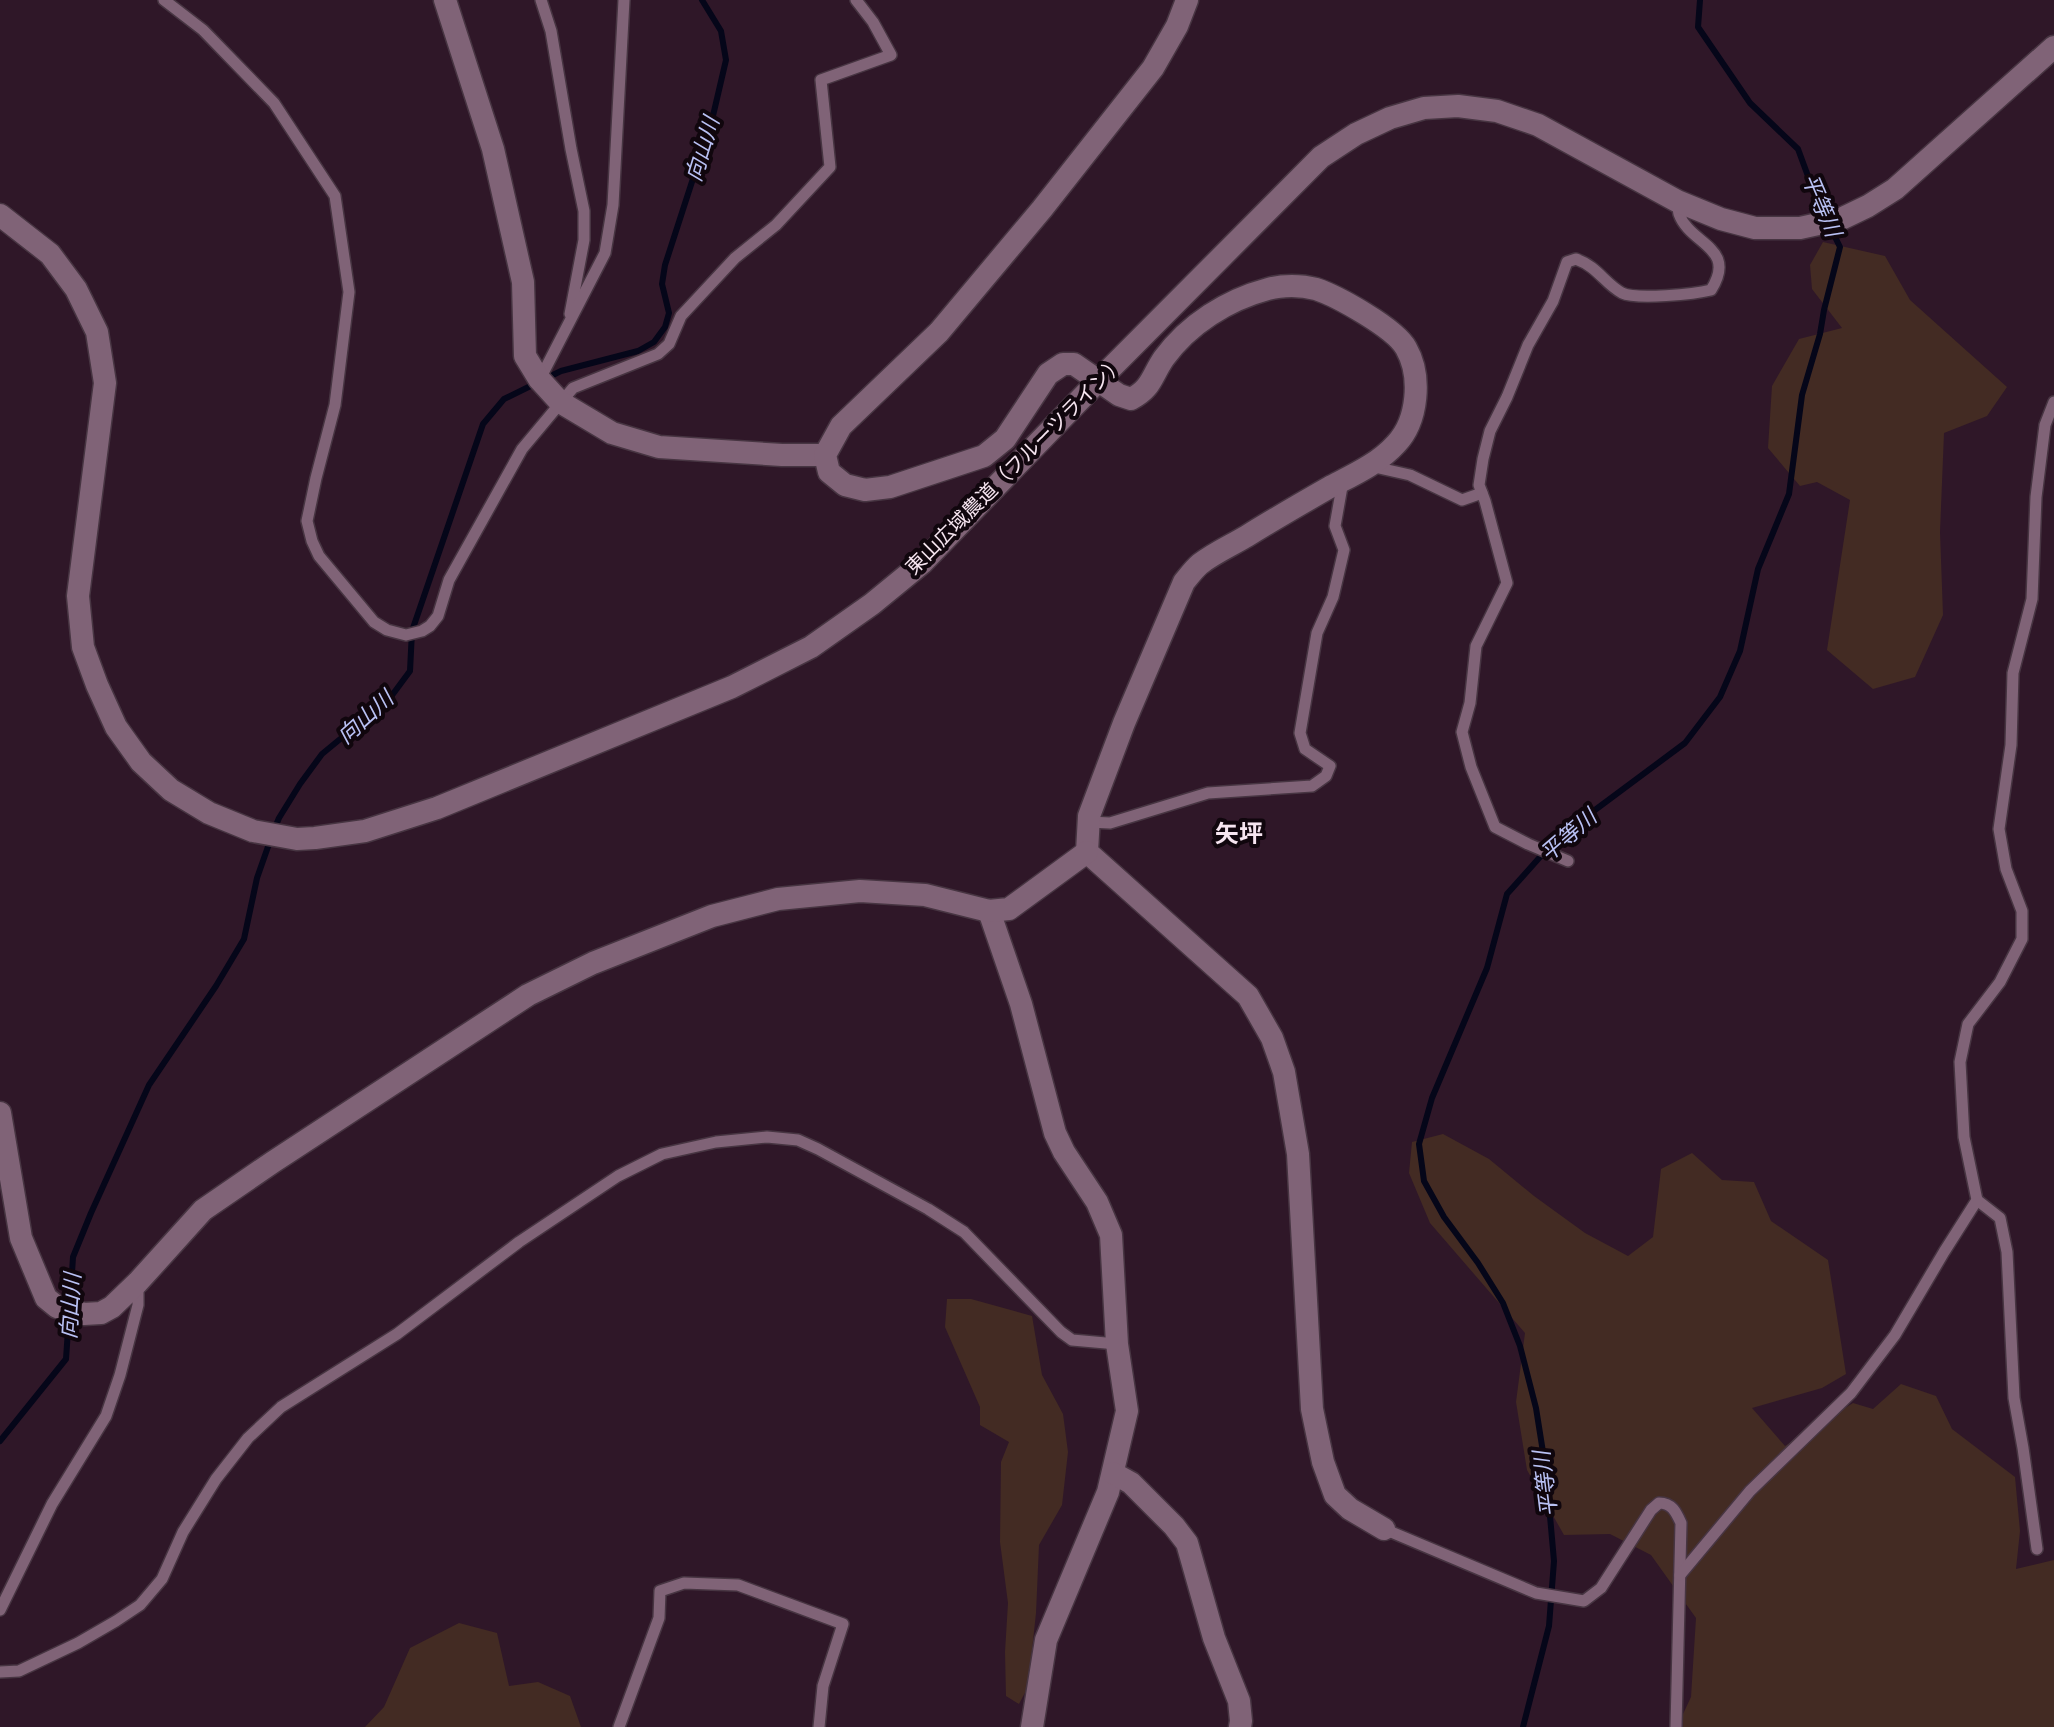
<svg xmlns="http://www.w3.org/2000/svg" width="2054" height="1727" font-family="'Public Sans','Noto Sans JP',sans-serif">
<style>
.green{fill:#432b23}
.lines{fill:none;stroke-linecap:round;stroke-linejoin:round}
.stream{stroke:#050619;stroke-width:6}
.service-casing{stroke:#473542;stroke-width:14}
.minor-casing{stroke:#473542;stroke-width:25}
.tertiary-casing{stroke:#473542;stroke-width:25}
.service{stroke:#806377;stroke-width:11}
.minor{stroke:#806377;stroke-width:22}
.tertiary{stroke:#806377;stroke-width:22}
.labels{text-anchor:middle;stroke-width:8;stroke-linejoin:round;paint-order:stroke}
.street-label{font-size:20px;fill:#f6e5f0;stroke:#10060d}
.water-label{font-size:22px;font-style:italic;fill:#b9c1f4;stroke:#10060d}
.quarter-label{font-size:24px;font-weight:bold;fill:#f6e5f0;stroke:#10060d}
</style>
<rect width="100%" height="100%" fill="#2f1728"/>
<g class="green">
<path d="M 1823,242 L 1885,256 L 1910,300 L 2007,387 L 1987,416 L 1944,433 L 1940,532 L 1943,615 L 1915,677 L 1873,689 L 1827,650 L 1850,500 L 1817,482 L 1800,486 L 1768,448 L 1772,386 L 1799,339 L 1842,328 L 1812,289 L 1810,265 Z"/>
<path d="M 1443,1134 L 1489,1159 L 1534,1196 L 1585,1233 L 1628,1256 L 1653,1237 L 1661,1169 L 1692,1153 L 1722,1180 L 1754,1182 L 1771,1221 L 1828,1260 L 1846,1374 L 1822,1388 L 1752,1408 L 1785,1446 L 1853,1403 L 1873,1409 L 1901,1384 L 1936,1396 L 1952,1429 L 2015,1477 L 2020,1531 L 2016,1569 L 2054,1560 L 2054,1727 L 1677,1727 L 1691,1697 L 1696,1618 L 1651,1555 L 1610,1534 L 1564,1535 L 1527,1470 L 1516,1402 L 1525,1333 L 1430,1223 L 1409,1173 L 1412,1142 Z"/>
<path d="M 947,1299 L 971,1299 L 1032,1316 L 1042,1375 L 1063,1414 L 1068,1452 L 1062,1505 L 1039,1545 L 1036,1613 L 1028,1687 L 1019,1704 L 1006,1696 L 1005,1652 L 1008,1603 L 1000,1542 L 1001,1462 L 1009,1442 L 980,1425 L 980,1407 L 945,1327 Z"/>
<path d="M 459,1623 L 497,1633 L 509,1686 L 538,1682 L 570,1696 L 581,1727 L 365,1727 L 384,1707 L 410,1648 Z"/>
</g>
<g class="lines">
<g class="stream">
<path d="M 1700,0 L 1698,27 L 1750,103 L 1798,149 L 1812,187 L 1825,217"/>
<path d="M 274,830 L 279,818 L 300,784 L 322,754 L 390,698 L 410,671 L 412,631 L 483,424 L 504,399 L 561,371 L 638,351 L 654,342 L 665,327 L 669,313 L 662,284 L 665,265 L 712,120 L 726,60 L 721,31 L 702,0"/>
<path d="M 70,1305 L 73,1257 L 91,1213 L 149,1085 L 216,986 L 244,939 L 257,878 L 270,841"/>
<path d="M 0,1441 L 66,1359 L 69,1316"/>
<path d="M 1523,1727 L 1549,1626 L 1554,1561 L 1546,1471 L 1536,1408 L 1520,1346 L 1503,1303 L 1478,1263 L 1444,1217 L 1424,1181 L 1419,1144 L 1432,1098 L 1487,968 L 1507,894 L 1556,839 L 1685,743 L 1720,697 L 1740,651 L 1758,569 L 1789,494 L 1802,395 L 1820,334 L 1824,310 L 1840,247 L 1830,227"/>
</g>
<defs>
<g id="service">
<path d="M 164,0 L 203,30 L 274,103 L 335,196 L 349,292 L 335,405 L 316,478 L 307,521 L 312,541 L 319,556 L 374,622 L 387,630 L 406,635 L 422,631 L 430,626 L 438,616 L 449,580 L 522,449 L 573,388 L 658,354 L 669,344 L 681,316 L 735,258 L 776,225 L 830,167 L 821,80 L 891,55 L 873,22 L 856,0"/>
<path d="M 541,0 L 551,31 L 571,149 L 584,211 L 584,240 L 570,314"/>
<path d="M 540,379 L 605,253 L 613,205 L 624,0"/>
<path d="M 1370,466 L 1410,475 L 1462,500 L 1482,493"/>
<path d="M 1089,822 L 1110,823 L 1208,793 L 1312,786 L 1326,776 L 1330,766 L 1305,749 L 1300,733 L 1317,633 L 1333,597 L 1344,550 L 1335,526 L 1343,481"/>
<path d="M 1568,861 L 1528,844 L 1495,827 L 1471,767 L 1462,732 L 1470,703 L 1476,646 L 1507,583 L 1485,501 L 1479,485 L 1483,459 L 1490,431 L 1507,397 L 1528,345 L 1553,301 L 1567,262 L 1576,259 C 1598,267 1604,283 1622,293 C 1637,300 1695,294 1711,290 C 1738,247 1690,245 1679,214 C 1678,210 1678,206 1678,201"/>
<path d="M 1977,1200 L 2000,1218 L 2007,1252 L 2014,1398 L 2023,1448 L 2037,1549"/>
<path d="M 1384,1529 L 1536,1593 L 1584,1601 L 1601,1588 L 1651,1510 L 1659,1503 C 1672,1503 1676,1512 1681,1523 L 1676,1727"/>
<path d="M 1680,1575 L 1750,1491 L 1851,1393 L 1895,1335 L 1944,1252 L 1977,1200 L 1964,1137 L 1960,1062 L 1968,1024 L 2000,982 L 2022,939 L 2022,911 L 2006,869 L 1999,829 L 2011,745 L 2013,673 L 2032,599 L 2036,497 L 2045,425 L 2054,402"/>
<path d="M 0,1610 L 52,1504 L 106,1416 L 120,1375 L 138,1305 L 138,1282"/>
<path d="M 0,1672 L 19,1671 L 78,1643 L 116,1621 L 140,1605 L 162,1579 L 183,1532 L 216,1479 L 248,1438 L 281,1407 L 397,1334 L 519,1242 L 618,1176 L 662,1154 L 716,1142 L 767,1137 L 798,1140 L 818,1149 L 928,1209 L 964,1232 L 1061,1332 L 1072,1340 L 1117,1344"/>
<path d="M 619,1727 L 659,1618 L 660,1591 L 684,1583 L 738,1585 L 843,1624 L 823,1686 L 819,1727"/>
</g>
<g id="minor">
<path d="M 445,0 L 493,149 L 523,282 L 525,356 L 539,379 L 560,402 L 612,433 L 659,447 L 782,455 L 825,455"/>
<path d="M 1187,0 L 1177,26 L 1153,68 L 1042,209 L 939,332 L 841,426 L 825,455 L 829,472 L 845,485 L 865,490 L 890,487 L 984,456 L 1005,439 L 1048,374 L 1063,364 L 1074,364 L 1119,395 L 1131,399 C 1152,388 1151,377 1164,358 C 1189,324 1227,300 1268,289 C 1282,285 1301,285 1316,289 C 1337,296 1395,328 1406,348 C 1422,376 1418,421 1396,444 C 1378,464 1353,475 1330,487 C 1302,503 1274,519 1247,536 C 1232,545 1214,553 1200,564 C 1194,569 1189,576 1184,582 L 1124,723 L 1089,816 L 1087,852 L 1248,996 L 1272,1038 L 1284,1072 L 1298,1154 L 1312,1409 L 1323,1462 L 1335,1495 L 1350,1509 L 1384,1529"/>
<path d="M 989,911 L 1021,1004 L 1055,1133 L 1064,1152 L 1097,1202 L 1111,1235 L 1117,1344 L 1127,1411 L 1108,1492 L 1046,1640 L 1032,1727"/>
<path d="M 0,1113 L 21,1238 L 46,1298 L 57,1307 L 84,1314 L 101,1313 L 112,1307 L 138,1282 L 203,1210 L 273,1162 L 528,995 L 593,963 L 712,916 L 778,899 L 860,891 L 925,895 L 989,911 L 1009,909 L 1087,852"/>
<path d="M 1113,1473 L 1131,1483 L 1174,1526 L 1187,1543 L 1214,1638 L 1239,1701 L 1241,1721 L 1240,1727"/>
</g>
<path id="tertiary" d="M 0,215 L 50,254 L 76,289 L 97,332 L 105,383 L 78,596 L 83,647 L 97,685 L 116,727 L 141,762 L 171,790 L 209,813 L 253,831 L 297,839 L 315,838 L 365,831 L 437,808 L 732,687 L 811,647 L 872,604 L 922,563 L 1099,380 L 1321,157 L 1356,134 L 1390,118 L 1424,108 L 1458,106 L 1497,111 L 1538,125 L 1677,201 L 1721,219 L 1755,228 L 1800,228 L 1841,219 L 1868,206 L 1895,189 L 2054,47"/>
</defs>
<use href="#service" class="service-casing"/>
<use href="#minor" class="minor-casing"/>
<use href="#tertiary" class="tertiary-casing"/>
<use href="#service" class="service"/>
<use href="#minor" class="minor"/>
<use href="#tertiary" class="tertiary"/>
</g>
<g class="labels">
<g class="street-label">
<text transform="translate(1015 465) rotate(-45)" y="7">東山広域農道（フルーツライン）</text>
</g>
<g class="water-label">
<text transform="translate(702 149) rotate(-73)" y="8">向山川</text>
<text transform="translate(1822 205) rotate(67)" y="8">平等川</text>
<text transform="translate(365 717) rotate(-42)" y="8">向山川</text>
<text transform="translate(1568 835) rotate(-41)" y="8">平等川</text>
<text transform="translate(70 1306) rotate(-86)" y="8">向山川</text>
<text transform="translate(1545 1484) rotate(-97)" y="8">平等川</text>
</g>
<g class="quarter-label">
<text x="1239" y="842">矢坪</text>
</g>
</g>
</svg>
